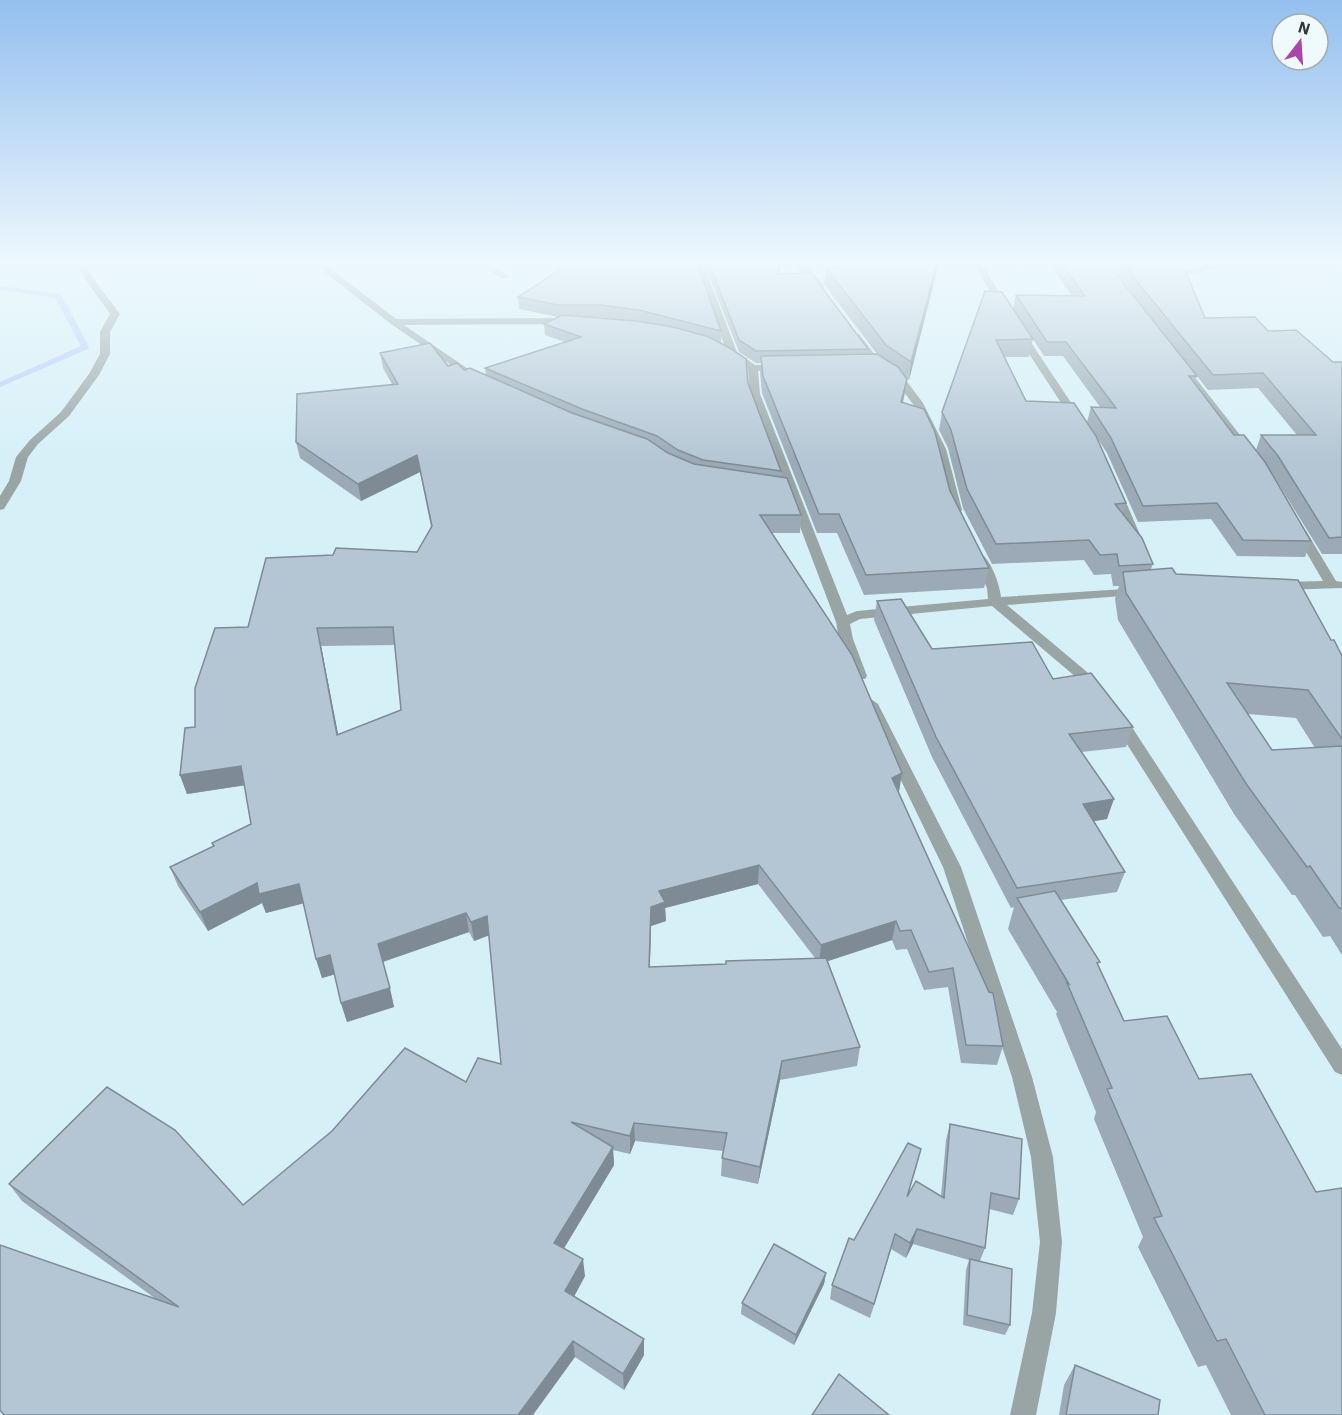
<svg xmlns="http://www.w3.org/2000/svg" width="1342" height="1415" font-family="'IBM Plex Sans',sans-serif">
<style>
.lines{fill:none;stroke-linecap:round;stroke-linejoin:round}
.stream{fill:#b6cffa;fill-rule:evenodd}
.minor{fill:#99a5a5;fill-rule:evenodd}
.wall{fill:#9baab6;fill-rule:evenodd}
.shaded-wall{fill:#7e8b94}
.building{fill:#b4c6d4;stroke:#7e8b94;stroke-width:1.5;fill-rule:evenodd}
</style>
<rect width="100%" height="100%" fill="#d6f0f8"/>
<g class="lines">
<path class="stream" d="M 0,286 L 61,294 L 89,347 L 88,349 L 0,387 L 0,382 L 81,346 L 55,298 L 0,290 Z"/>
<g class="minor">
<path d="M 77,263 L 85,263 C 93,281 108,297 120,314 L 110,332 L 110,354 L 99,375 L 69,416 L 38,444 L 28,457 L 21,481 L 4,509 L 0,510 L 0,496 L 9,481 L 16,457 L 30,440 L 61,412 L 89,374 L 100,354 L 100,332 L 110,314 C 99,297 85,282 77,263 Z"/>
<path d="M 313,263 L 323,263 L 396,319 L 571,318 L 576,321 L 571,324 L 404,325 L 474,373 L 475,375 L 470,378 L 391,324 Z"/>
<path d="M 477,263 L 488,263 L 510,277 L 503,279 Z"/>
<path d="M 695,263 L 703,263 L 737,352 L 755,365 L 781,364 L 786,367 L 781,370 L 758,371 L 760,394 L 847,615 L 857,611 L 988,599 L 987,588 L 972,556 L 978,552 C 990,556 1000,585 1001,597 L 1140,588 L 1142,591 L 1140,594 L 1135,595 L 1007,605 L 1087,672 L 1101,689 L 1099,692 L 1089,692 L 1077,678 L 992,606 L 860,619 L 850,624 L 853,639 L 867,676 L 865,679 L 855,679 L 839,639 L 836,622 L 750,394 L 748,369 L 727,353 Z"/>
<path d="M 792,263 C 808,263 814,274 824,285 L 824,289 L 818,289 Z"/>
<path d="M 973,263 L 981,263 L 1009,308 L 1007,310 L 1001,310 Z"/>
<path d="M 1122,263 L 1141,263 L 1186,269 L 1225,263 C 1204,279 1143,276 1122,263 Z"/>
<path d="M 1016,329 L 1022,329 L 1082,419 L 1081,421 L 1073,421 L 1014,331 Z"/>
<path d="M 853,334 L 859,334 L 882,364 L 905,379 L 923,403 L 946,449 L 962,510 L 960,513 L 956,514 L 950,510 L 934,449 L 913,404 L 897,383 L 874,368 L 851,336 Z"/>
<path d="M 1178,366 L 1186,366 L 1251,449 L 1251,453 L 1243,453 L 1178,370 Z"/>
<path d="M 1116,489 L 1122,493 L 1141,537 L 1139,540 L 1135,541 L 1129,537 L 1110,493 Z"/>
<path d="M 1300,527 L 1306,531 L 1336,581 L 1342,582 L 1342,588 L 1282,590 L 1275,586 L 1282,582 L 1323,581 L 1294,531 Z"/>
<path d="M 871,699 L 878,704 L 961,867 L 1032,1077 L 1053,1157 L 1062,1242 L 1056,1313 L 1036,1415 L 1010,1415 L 1032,1313 L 1040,1242 L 1031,1157 L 1012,1077 L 943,867 L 864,704 Z"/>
<path d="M 1119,714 L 1124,715 L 1342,1049 L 1342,1075 L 1335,1072 L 1111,719 Z"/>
</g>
</g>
<g class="wall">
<path d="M 570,263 L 721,331 L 721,342 L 718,342 L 748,383 L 781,471 L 781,477 L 801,515 L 800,533 L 772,533 L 898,792 L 1003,1046 L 997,1065 L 961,1063 L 948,987 L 924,990 L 907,949 L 896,950 L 892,940 L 828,961 L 860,1047 L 857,1066 L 780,1080 L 758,1184 L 721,1176 L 722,1158 L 723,1151 L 635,1141 L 630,1154 L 613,1150 L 614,1165 L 564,1248 L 585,1276 L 574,1296 L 644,1339 L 644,1355 L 624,1390 L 575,1357 L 4,1415 L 156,1299 L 22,1201 L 9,1184 L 243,1205 L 501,1064 L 489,935 L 474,941 L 469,932 L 383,962 L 394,1007 L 347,1022 L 341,1003 L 335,974 L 322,978 L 316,959 L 303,903 L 266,913 L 262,903 L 208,931 L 178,886 L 170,867 L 213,846 L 212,843 L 251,824 L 244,785 L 187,794 L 180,775 L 195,727 L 248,627 L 417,552 L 431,527 L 420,472 L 361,501 L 300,458 L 296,442 L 392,384 L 383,368 L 380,353 L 448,366 L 486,375 L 485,368 L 565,342 L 545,335 L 544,324 L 558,317 L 519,309 L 518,297 ZM 583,317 L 600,317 L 623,320 ZM 395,645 L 401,710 L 338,735 L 321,646 ZM 758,884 L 815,958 L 726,964 L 650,967 L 651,926 L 666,921 L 665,908 Z"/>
<path d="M 704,263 L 782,263 L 779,274 L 868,349 L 867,354 L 877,354 L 824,284 L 826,268 L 838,268 L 839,263 L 939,263 L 909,380 L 907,379 L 903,403 L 950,491 L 989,568 L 984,588 L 864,595 L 837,533 L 817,533 L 762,393 L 760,373 L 761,363 L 756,363 L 739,352 Z"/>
<path d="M 1049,263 L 1111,263 L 1125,285 L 1193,371 L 1132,293 L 1113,263 L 1182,263 L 1205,318 L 1268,331 L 1333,362 L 1342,362 L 1342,554 L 1322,554 L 1268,467 L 1311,541 L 1305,557 L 1237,556 L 1211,519 L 1138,522 L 1107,453 L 1087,422 L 1091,407 L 1100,407 L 1063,356 L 1044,356 L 1013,308 L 1016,295 L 1072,296 ZM 1197,376 L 1208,390 L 1258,388 L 1297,435 L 1261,435 L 1256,450 L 1234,435 L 1194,384 Z"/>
<path d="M 985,291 L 1033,339 L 1029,357 L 1004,357 L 1026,401 L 1126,503 L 1123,514 L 1153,564 L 1151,569 L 1176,574 L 1331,640 L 1342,656 L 1342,955 L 1330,936 L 1323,937 L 1295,895 L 1292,895 L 1234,814 L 1118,620 L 1115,599 L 1119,586 L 1113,586 L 1111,574 L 1094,575 L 1084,560 L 992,564 L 963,508 L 948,448 L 939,430 L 942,412 ZM 1248,714 L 1296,718 L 1315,748 L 1272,750 Z"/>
<path d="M 877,601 L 932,649 L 1053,679 L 1133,727 L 1126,747 L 1082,752 L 1107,819 L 1094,821 L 1125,872 L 1117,892 L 1061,900 L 1099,966 L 1124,1021 L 1342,1415 L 1231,1415 L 1206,1365 L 1198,1367 L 1138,1247 L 1143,1237 L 1094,1119 L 1096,1112 L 1056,1014 L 1057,1012 L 1008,929 L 1014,907 L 1011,908 L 932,757 L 874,620 Z"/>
<path d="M 950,1124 L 1019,1199 L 1013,1215 L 989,1209 L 985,1248 L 980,1261 L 1010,1325 L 1005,1335 L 963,1325 L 966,1270 L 969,1260 L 913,1244 L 906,1258 L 891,1249 L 870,1318 L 830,1299 L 832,1285 L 854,1240 L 917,1165 L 908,1194 L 941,1196 L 946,1140 Z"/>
<path d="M 826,1273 L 824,1284 L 794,1345 L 741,1314 L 742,1303 Z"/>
<path d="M 1075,1365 L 1158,1415 L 1059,1415 L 1064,1385 Z"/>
</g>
<g class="shaded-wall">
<path d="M 780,263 L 782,263 L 777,285 L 777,274 Z"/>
<path d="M 937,263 L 939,263 L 909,380 L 911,362 Z"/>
<path d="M 907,379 L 904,397 L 898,420 L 901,402 Z"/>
<path d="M 417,455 L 420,472 L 361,501 L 358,484 Z"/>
<path d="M 317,628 L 321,646 L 342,754 L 337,735 Z"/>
<path d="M 241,766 L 247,785 L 187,794 L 180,775 Z"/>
<path d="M 902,773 L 899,792 L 892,778 Z"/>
<path d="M 1114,799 L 1107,819 L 1076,824 L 1083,804 Z"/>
<path d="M 759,865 L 758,884 L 665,908 L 666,921 L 651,926 L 649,986 L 651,907 L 659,891 Z"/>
<path d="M 257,883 L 299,884 L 305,903 L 266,913 L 262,903 L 208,931 L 200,912 Z"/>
<path d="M 466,913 L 469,932 L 382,962 L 378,944 Z"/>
<path d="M 487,916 L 490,935 L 474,941 L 471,922 Z"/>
<path d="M 896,921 L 892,940 L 819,964 L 821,945 Z"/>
<path d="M 330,955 L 336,974 L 322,978 L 316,959 Z"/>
<path d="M 390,988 L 394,1007 L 347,1022 L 341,1003 Z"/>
<path d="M 782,1061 L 780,1080 L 758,1184 L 760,1167 Z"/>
<path d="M 634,1123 L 635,1141 L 630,1154 L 630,1136 Z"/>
<path d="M 613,1147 L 614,1165 L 557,1260 L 554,1243 Z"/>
<path d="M 917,1229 L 913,1244 L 906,1258 L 910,1243 Z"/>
<path d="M 895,1234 L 891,1249 L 870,1318 L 874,1304 Z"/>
<path d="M 583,1259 L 585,1276 L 568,1308 L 565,1291 Z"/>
<path d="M 826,1273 L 824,1284 L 794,1345 L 796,1335 Z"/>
<path d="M 644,1339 L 644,1355 L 624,1390 L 623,1374 Z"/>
<path d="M 573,1341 L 575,1357 L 533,1415 L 518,1415 Z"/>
</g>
<g class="building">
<path d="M 570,263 L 697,263 L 721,331 L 639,310 L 600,305 L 558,305 L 518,297 Z"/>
<path d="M 709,263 L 780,263 L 777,274 L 811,273 L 868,349 L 756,351 L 739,340 Z"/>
<path d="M 839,263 L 937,263 L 911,362 L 886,345 L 826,268 L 838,268 Z"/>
<path d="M 1061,263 L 1111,263 L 1125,285 L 1197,376 L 1189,376 L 1234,435 L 1244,435 L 1265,462 L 1311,541 L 1243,540 L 1217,503 L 1143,506 L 1111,438 L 1091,407 L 1116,408 L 1066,342 L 1047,342 L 1016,295 L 1085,296 Z"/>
<path d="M 1125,263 L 1182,263 L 1205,318 L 1255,317 L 1268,331 L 1296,330 L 1333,362 L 1342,362 L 1342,537 L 1329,538 L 1278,456 L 1261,435 L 1316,435 L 1263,373 L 1213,375 L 1135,279 Z"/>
<path d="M 985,291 L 1002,292 L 1033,339 L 996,340 L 1026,401 L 1074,403 L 1096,436 L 1126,503 L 1115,504 L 1142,538 L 1153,564 L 1119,566 L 1117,554 L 1100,555 L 1089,540 L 996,544 L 967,489 L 951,430 L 942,412 Z"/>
<path d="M 562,315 L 636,321 L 673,327 L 709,337 L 728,347 L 746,359 L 748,383 L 781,471 L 703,460 L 678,450 L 657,436 L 582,409 L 485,368 L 581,337 L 544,324 Z"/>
<path d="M 430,343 L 448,366 L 457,363 L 464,370 L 470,368 L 572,413 L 647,439 L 668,453 L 694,464 L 787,478 L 801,515 L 760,515 L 852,655 L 902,773 L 892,778 L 989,992 L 993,993 L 1003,1046 L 966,1045 L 953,968 L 929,972 L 911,930 L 900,931 L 896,921 L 821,945 L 759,865 L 659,891 L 665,902 L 651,907 L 649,967 L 726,964 L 726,961 L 826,958 L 860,1047 L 782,1061 L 760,1167 L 722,1158 L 727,1133 L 634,1123 L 630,1136 L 571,1122 L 613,1147 L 554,1243 L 583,1259 L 565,1291 L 644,1339 L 623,1374 L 573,1341 L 518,1415 L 4,1415 L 0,1410 L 0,1245 L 179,1307 L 9,1184 L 107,1087 L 175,1130 L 243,1205 L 332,1131 L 405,1048 L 466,1082 L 478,1058 L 501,1064 L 487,916 L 471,922 L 466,913 L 378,944 L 390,988 L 341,1003 L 330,955 L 316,959 L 299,884 L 259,894 L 257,883 L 200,912 L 170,867 L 214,846 L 212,843 L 251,824 L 241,766 L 180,775 L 185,728 L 195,727 L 195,688 L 215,628 L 248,627 L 266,558 L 333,555 L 336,548 L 417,552 L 432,526 L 417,455 L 358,484 L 296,442 L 297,394 L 398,384 L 380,353 ZM 393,627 L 401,710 L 337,735 L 317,628 Z"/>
<path d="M 877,354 L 898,367 L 907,379 L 901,402 L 924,409 L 935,432 L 950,491 L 989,568 L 866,575 L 839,514 L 819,514 L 763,376 L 761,356 Z"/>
<path d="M 1172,568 L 1176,574 L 1298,580 L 1331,640 L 1334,640 L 1342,656 L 1342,739 L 1308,690 L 1227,683 L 1272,750 L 1342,746 L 1342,908 L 1339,908 L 1310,866 L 1307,867 L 1247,785 L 1126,593 L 1123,572 Z"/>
<path d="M 901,599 L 932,649 L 1032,642 L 1053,679 L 1091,673 L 1133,727 L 1069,734 L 1114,799 L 1083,804 L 1125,872 L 1017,888 L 936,737 L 877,601 Z"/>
<path d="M 1055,891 L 1100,962 L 1097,963 L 1124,1021 L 1167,1016 L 1199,1079 L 1251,1074 L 1316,1192 L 1342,1188 L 1342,1415 L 1265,1415 L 1226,1339 L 1217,1341 L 1154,1218 L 1162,1216 L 1107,1089 L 1112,1088 L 1067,983 L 1069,984 L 1017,898 Z"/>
<path d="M 950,1124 L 1022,1139 L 1019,1199 L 991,1193 L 985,1248 L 917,1229 L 910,1243 L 895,1234 L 874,1304 L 832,1285 L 849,1238 L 854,1240 L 908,1143 L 921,1149 L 907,1197 L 916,1181 L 944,1198 Z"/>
<path d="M 774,1244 L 826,1273 L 796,1335 L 742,1303 Z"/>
<path d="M 970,1259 L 1012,1269 L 1010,1325 L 967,1315 Z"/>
<path d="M 1075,1365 L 1160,1400 L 1158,1415 L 1066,1415 Z"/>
<path d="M 839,1374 L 889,1415 L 812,1415 Z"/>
</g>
<linearGradient id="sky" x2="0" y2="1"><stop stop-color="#94bfef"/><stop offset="0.57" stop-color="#edf8fc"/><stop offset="1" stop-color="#edf8fc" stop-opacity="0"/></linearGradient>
<rect width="1342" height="461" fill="url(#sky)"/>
<g transform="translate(1300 42) rotate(17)"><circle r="28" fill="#f0fafd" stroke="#a3adb0" stroke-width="1.5"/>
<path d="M0-4.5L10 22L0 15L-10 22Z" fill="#aa46ab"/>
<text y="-9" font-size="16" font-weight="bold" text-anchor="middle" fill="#303a3d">N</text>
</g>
</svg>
